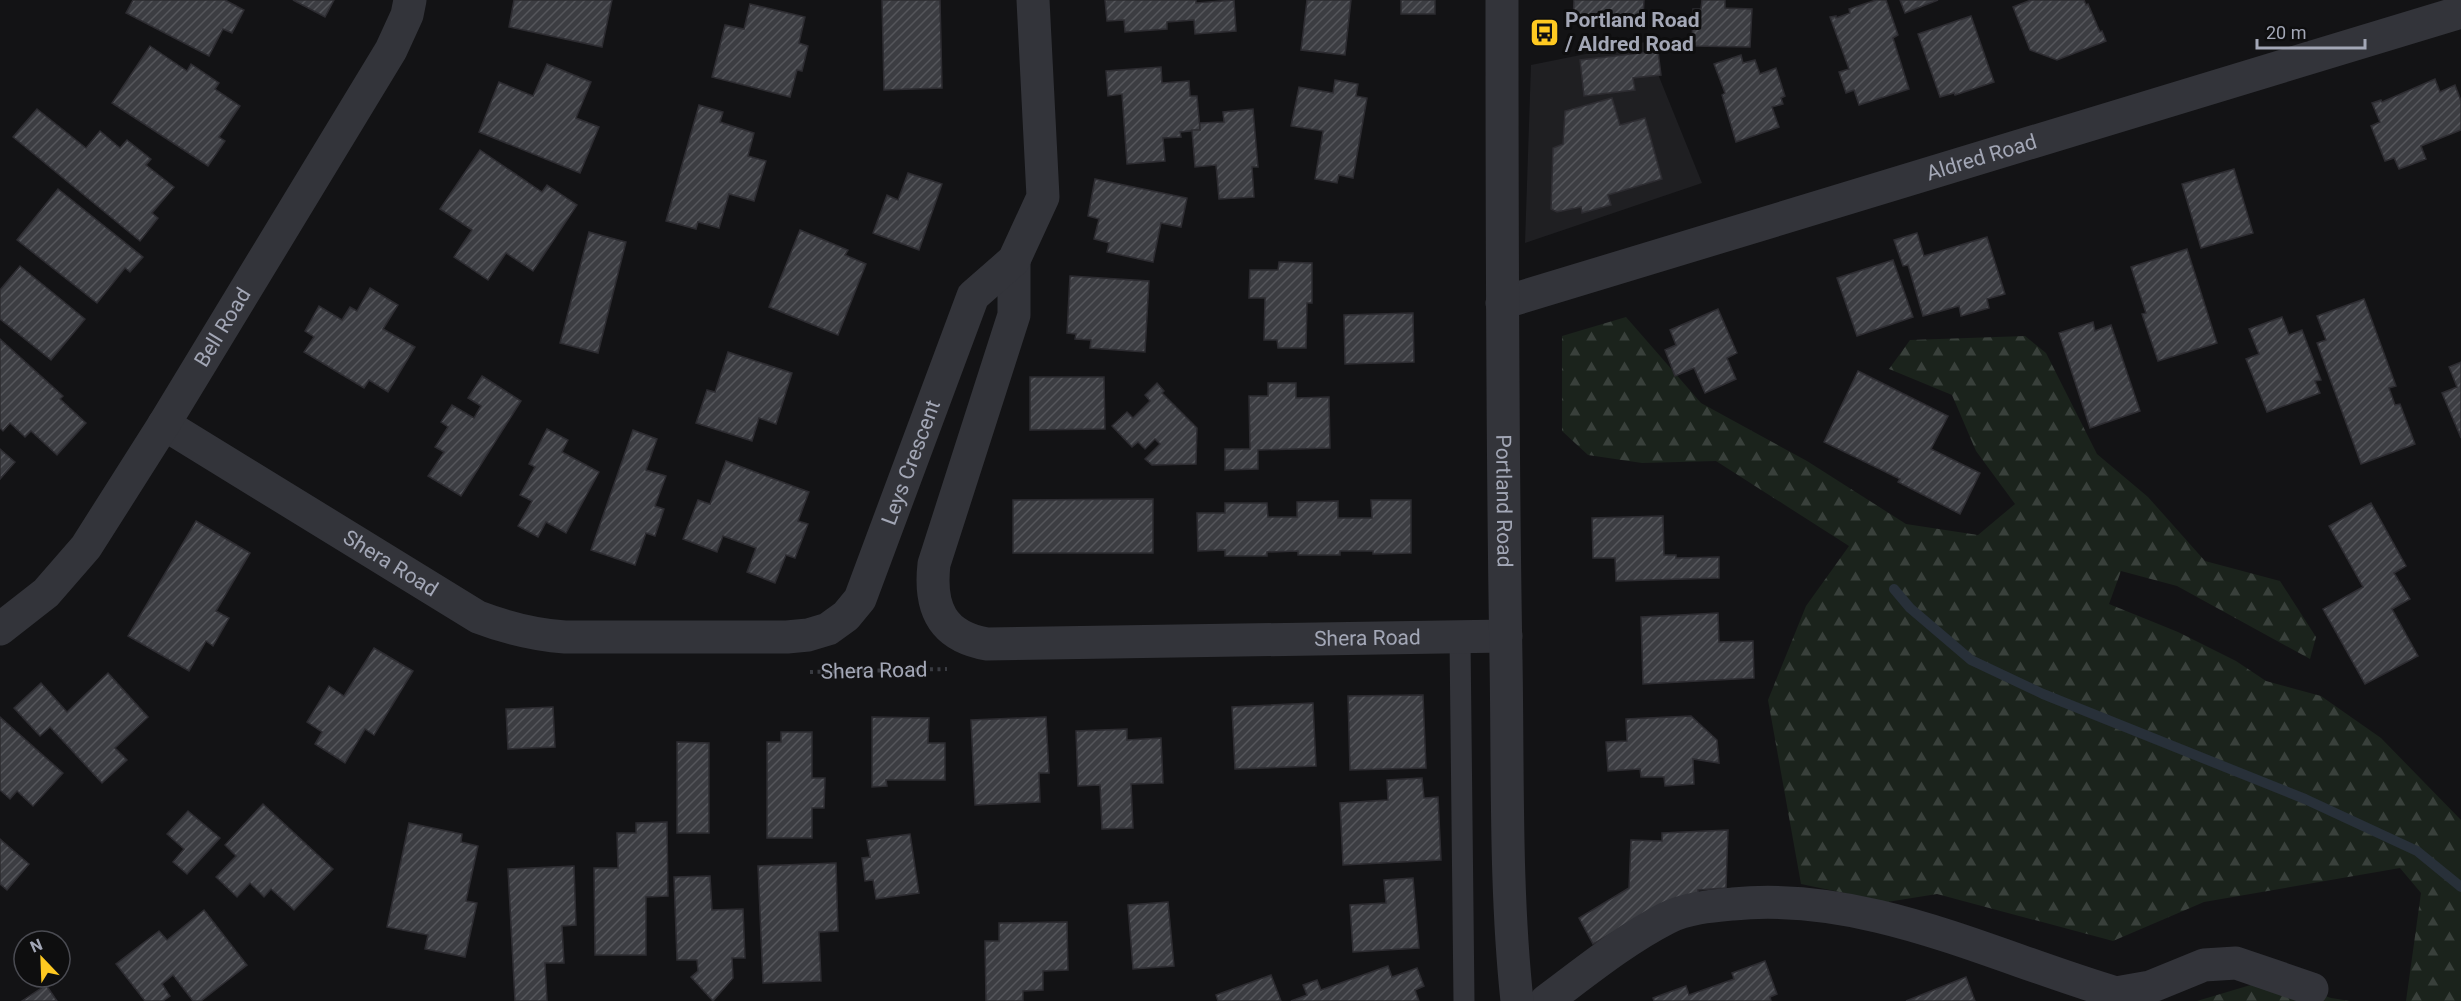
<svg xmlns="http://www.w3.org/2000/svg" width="2461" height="1001" font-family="Roboto,sans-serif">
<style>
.built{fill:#1f1f22}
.forest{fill:url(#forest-firs)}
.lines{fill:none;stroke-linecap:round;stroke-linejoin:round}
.stream{stroke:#283039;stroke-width:10}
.building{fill:url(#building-hatch);stroke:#2d2c31;stroke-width:1.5}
.path{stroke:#393b41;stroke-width:4;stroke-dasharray:3 4.5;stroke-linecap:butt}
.service{stroke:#33343a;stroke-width:21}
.minor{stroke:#33343a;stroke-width:33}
.tertiary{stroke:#33343a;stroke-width:33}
.labels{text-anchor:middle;stroke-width:6;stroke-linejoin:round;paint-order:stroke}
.poi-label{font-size:21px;font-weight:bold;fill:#a3a7b6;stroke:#0e0e0f;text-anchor:start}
.street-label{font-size:21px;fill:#a3a7b6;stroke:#0e0e0f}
</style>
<defs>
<pattern id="forest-firs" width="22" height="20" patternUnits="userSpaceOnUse" patternTransform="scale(1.5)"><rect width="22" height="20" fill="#1b231c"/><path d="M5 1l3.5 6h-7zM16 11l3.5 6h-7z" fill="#39403b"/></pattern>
<pattern id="building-hatch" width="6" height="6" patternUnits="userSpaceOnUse" patternTransform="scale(1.5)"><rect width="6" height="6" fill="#3c3d42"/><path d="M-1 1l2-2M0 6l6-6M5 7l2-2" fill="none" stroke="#55565b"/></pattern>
</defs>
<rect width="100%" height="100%" fill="#131315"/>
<path class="built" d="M 1645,42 L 1702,183 L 1525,243 L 1531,65 Z"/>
<g class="forest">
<path d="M 1626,317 L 1701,403 L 1807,461 L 1906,524 L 1978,535 L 2015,504 L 1976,451 L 1952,395 L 1889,369 L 1910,340 L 2025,336 L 2046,353 L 2097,454 L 2148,497 L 2205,561 L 2280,581 L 2316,637 L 2310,659 L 2177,586 L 2121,571 L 2109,604 L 2178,632 L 2236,661 L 2266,681 L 2321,696 L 2381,738 L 2461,820 L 2461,1001 L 2406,1001 L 2421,893 L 2400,868 L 2204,902 L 2113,941 L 1937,894 L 1887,902 L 1801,884 L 1768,700 L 1806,606 L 1849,546 L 1716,461 L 1642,463 L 1588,455 L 1562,431 L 1562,336 Z"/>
<path d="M 2274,978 L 2331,998 L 2350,1001 L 2197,1001 Z"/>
</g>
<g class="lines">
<path class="stream" d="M 1894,589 L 1910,608 L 1971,660 L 2043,694 L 2305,799 L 2417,851 L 2461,887"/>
</g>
<g class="building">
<path d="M 133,0 L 225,0 L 244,10 L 232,33 L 223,29 L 209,56 L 126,13 Z"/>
<path d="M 293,0 L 334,0 L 325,17 Z"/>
<path d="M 514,0 L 612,0 L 602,47 L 509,27 Z"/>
<path d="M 882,0 L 940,0 L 942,88 L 884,90 Z"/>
<path d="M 1105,0 L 1196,0 L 1196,3 L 1234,0 L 1236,31 L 1195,34 L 1194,20 L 1167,22 L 1167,29 L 1125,32 L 1124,20 L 1107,21 Z"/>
<path d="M 1307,0 L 1351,0 L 1345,55 L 1301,50 Z"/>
<rect x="1401" y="0" width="34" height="14"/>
<path d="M 1574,0 L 1644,0 L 1643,18 L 1628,18 L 1627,25 L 1573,23 Z"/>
<path d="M 1702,0 L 1725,0 L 1725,8 L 1752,9 L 1750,47 L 1692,46 L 1693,9 L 1701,9 Z"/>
<path d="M 1876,0 L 1886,0 L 1898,35 L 1893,38 L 1909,89 L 1859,105 L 1854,90 L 1846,93 L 1839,72 L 1849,69 L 1830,17 L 1836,16 L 1836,18 L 1850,13 L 1849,9 Z"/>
<path d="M 1900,0 L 1938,0 L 1905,13 Z"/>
<path d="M 2031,0 L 2084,0 L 2086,5 L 2088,4 L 2100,32 L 2102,31 L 2106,41 L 2057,60 L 2030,50 L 2013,7 Z"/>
<path d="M 750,4 L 805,17 L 799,43 L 808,46 L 802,71 L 797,70 L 790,97 L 712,77 L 725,25 L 744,29 Z"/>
<path d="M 1971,16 L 1994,82 L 1955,95 L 1954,93 L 1940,97 L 1918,34 Z"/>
<path d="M 150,46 L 187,71 L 191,64 L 219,83 L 215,89 L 240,106 L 219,137 L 225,141 L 208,166 L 112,103 Z"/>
<path d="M 1658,51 L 1661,75 L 1633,78 L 1635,90 L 1584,96 L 1580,60 Z"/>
<path d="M 1741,55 L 1743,63 L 1755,60 L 1760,74 L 1776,68 L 1785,96 L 1781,98 L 1783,104 L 1772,107 L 1779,127 L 1736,142 L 1722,95 L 1725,93 L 1714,64 Z"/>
<path d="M 547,64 L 591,82 L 576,118 L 599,127 L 580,173 L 479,132 L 499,82 L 533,96 Z"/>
<path d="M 1161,67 L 1162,83 L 1189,81 L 1190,96 L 1197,96 L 1200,130 L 1180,132 L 1181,137 L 1163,138 L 1165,161 L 1127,164 L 1122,94 L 1108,96 L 1106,71 Z"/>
<path d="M 2435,79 L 2440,92 L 2455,85 L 2461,101 L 2461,130 L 2421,146 L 2426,159 L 2399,169 L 2394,158 L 2385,161 L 2371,126 L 2380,122 L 2372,103 L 2381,100 L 2382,102 Z"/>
<path d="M 1335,80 L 1358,84 L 1356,96 L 1367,98 L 1353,178 L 1339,175 L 1337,183 L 1315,179 L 1323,131 L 1291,126 L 1299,87 L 1333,93 Z"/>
<path d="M 1612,98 L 1620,125 L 1645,118 L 1662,179 L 1608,195 L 1611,205 L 1582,213 L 1581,207 L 1557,212 L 1551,209 L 1553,148 L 1563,144 L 1565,111 Z"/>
<path d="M 699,105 L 723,112 L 720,122 L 754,133 L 748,156 L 766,161 L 754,201 L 729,194 L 719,228 L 698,222 L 696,229 L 666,221 Z"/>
<path d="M 37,109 L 86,148 L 100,131 L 120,148 L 127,140 L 151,159 L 146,165 L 174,187 L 152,213 L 158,218 L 140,241 L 13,137 Z"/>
<path d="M 1253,109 L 1258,167 L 1252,167 L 1254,197 L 1219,199 L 1216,165 L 1195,167 L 1192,130 L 1200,130 L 1200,123 L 1224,122 L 1223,112 Z"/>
<path d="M 480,150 L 542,192 L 547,185 L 577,205 L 533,271 L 506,253 L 488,280 L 454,257 L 472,230 L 440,209 Z"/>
<path d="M 2234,169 L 2253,233 L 2201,248 L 2182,184 Z"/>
<path d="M 908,173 L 942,184 L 919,250 L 873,233 L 887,195 L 898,200 Z"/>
<path d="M 1095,179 L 1187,198 L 1181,227 L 1161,223 L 1153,262 L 1107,252 L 1109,243 L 1094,239 L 1099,219 L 1088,216 Z"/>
<path d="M 58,189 L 143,257 L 130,272 L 125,268 L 97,303 L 17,240 Z"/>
<path d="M 800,230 L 848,250 L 845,255 L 866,264 L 838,335 L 769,307 Z"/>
<path d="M 589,232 L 626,242 L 598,353 L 560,343 Z"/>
<path d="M 1917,233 L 1924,256 L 1987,237 L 2005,294 L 1987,299 L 1989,308 L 1961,316 L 1959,306 L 1923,316 L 1908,265 L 1903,266 L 1894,240 Z"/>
<path d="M 2187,249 L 2217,343 L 2158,361 L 2142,314 L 2146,313 L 2131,267 Z"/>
<path d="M 1893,260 L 1913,317 L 1857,336 L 1837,278 Z"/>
<path d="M 1279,262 L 1312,263 L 1312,303 L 1307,303 L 1306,348 L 1278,348 L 1277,340 L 1264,340 L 1265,298 L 1249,298 L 1250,270 L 1278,270 Z"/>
<path d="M 20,266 L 85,319 L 51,360 L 0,319 L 0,290 Z"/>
<path d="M 1070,276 L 1149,281 L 1145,352 L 1090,348 L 1091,340 L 1075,339 L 1076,334 L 1067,333 Z"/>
<path d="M 370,288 L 398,305 L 383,329 L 415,347 L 388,392 L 369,380 L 364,388 L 304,352 L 314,337 L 305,331 L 319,306 L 342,320 L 350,307 L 357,311 Z"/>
<path d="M 2364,299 L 2396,386 L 2389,388 L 2395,405 L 2400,404 L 2415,444 L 2361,464 L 2317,343 L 2326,340 L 2317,316 Z"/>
<path d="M 1718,309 L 1737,353 L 1727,358 L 1736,379 L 1705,393 L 1694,368 L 1675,376 L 1665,350 L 1676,345 L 1670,330 Z"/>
<path d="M 1413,313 L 1414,362 L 1345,364 L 1344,315 Z"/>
<path d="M 2282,317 L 2289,335 L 2302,330 L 2321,380 L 2315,381 L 2320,393 L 2267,412 L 2246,359 L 2259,354 L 2249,329 Z"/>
<path d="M 2093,322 L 2095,331 L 2111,325 L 2140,411 L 2090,428 L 2059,333 Z"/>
<path d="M 0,339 L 63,396 L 60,399 L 86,423 L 57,455 L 31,431 L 25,437 L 10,423 L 3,431 L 0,428 Z"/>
<path d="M 728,352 L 792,373 L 776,424 L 759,418 L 752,441 L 696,423 L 707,390 L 715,392 Z"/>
<path d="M 2461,362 L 2461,438 L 2442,393 L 2457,387 L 2449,367 Z"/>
<path d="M 1858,371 L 1948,416 L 1931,449 L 1980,473 L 1960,514 L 1898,482 L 1900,479 L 1824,442 Z"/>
<path d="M 482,376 L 521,401 L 461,496 L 428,476 L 444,452 L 435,447 L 448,427 L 441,422 L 452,405 L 474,418 L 481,406 L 468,398 Z"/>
<path d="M 1030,377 L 1104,377 L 1105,429 L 1030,430 Z"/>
<path d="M 1157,383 L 1164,391 L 1162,393 L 1197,428 L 1196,464 L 1152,465 L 1145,459 L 1160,444 L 1155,439 L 1145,449 L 1138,442 L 1132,447 L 1112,426 L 1127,412 L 1133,418 L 1150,401 L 1145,395 Z"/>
<path d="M 1268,383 L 1296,383 L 1296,398 L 1329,397 L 1330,448 L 1258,450 L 1258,469 L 1225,470 L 1225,449 L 1250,449 L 1249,396 L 1268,396 Z"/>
<path d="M 547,429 L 568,440 L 562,452 L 599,472 L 566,533 L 546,522 L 538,537 L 518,526 L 532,501 L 520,495 L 535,467 L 529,464 Z"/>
<path d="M 633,430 L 657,439 L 646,470 L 666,476 L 655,506 L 664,509 L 655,536 L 646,533 L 635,565 L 591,550 Z"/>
<path d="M 0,449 L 15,462 L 0,479 Z"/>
<path d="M 726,461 L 809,492 L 798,521 L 808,524 L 795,558 L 786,555 L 775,583 L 747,572 L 756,548 L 723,536 L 717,552 L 683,539 L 698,500 L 710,504 Z"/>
<path d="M 1153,499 L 1153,553 L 1013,553 L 1013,500 Z"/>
<path d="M 1371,500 L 1411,500 L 1411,553 L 1373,554 L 1373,551 L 1340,551 L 1340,555 L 1298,555 L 1298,551 L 1267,552 L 1267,556 L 1225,556 L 1225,550 L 1198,551 L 1197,513 L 1225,513 L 1225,503 L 1267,503 L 1268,517 L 1297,517 L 1297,502 L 1338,501 L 1338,518 L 1372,518 Z"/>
<path d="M 2371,503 L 2406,566 L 2394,573 L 2410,599 L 2392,609 L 2418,656 L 2365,684 L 2323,609 L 2363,587 L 2329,526 Z"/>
<path d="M 1663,516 L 1664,555 L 1676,555 L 1676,558 L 1719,557 L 1719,578 L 1616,581 L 1615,558 L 1593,558 L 1592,518 Z"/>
<path d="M 196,521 L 250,553 L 216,611 L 229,618 L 213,646 L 206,641 L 189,671 L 128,636 Z"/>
<path d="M 1718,613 L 1719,642 L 1753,641 L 1754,678 L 1643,684 L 1641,617 Z"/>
<path d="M 374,648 L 413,671 L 374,735 L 365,729 L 345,763 L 315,744 L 322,732 L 307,722 L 329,686 L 344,696 Z"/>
<path d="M 108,673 L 148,717 L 115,748 L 127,760 L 102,783 L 50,727 L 40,736 L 14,708 L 41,683 L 67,712 Z"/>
<path d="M 1423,695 L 1426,768 L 1350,770 L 1348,696 Z"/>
<path d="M 1313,703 L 1316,766 L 1235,769 L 1232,707 Z"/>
<path d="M 553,707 L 555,747 L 508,749 L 506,709 Z"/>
<path d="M 1691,716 L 1717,740 L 1719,763 L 1693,759 L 1694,784 L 1665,786 L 1664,777 L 1641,777 L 1640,769 L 1608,771 L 1606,742 L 1627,741 L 1626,719 Z"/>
<path d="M 0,717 L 63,773 L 33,806 L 17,791 L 10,799 L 0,790 Z"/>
<path d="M 872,717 L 929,718 L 928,743 L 945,743 L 945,780 L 886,780 L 887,786 L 872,787 Z"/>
<path d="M 1046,717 L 1049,773 L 1039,773 L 1040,802 L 975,805 L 971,720 Z"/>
<path d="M 1127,729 L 1127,740 L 1161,738 L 1163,783 L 1131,784 L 1133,828 L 1102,829 L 1100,785 L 1078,786 L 1076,731 Z"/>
<path d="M 781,732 L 812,732 L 812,778 L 825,778 L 824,808 L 812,808 L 812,838 L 767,838 L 767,742 L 781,742 Z"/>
<path d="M 677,742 L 709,743 L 709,833 L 677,833 Z"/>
<path d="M 1422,778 L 1424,798 L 1438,797 L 1441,860 L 1343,865 L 1340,803 L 1388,800 L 1387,780 Z"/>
<path d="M 263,804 L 333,869 L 294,910 L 271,889 L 264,897 L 250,883 L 237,897 L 216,877 L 236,856 L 225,845 Z"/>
<path d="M 188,811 L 220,838 L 187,874 L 173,862 L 184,849 L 167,834 Z"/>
<path d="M 667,822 L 668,896 L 646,897 L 646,955 L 595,955 L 594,868 L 618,868 L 617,833 L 636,833 L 636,823 Z"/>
<path d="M 409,823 L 462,834 L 461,842 L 478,846 L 466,901 L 477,903 L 465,957 L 425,949 L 428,935 L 387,927 Z"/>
<path d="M 1728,830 L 1726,888 L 1698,890 L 1699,901 L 1662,905 L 1593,944 L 1579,918 L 1629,888 L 1631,840 L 1662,841 L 1662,833 Z"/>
<path d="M 910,834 L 919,893 L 876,899 L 873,880 L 865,881 L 862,858 L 870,857 L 867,840 Z"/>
<path d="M 0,839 L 29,864 L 7,890 L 0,884 Z"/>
<path d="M 836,863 L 838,931 L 819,932 L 821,981 L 763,983 L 758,866 Z"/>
<path d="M 574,866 L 576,925 L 562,926 L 564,963 L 545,963 L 547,1001 L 515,1001 L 508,869 Z"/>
<path d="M 710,876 L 712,910 L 743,909 L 745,958 L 732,958 L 733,978 L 713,1001 L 691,977 L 698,971 L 697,960 L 677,960 L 674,877 Z"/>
<path d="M 1413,878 L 1419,948 L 1353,952 L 1350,905 L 1386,903 L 1384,880 Z"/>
<path d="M 1168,902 L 1174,966 L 1133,969 L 1128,905 Z"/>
<path d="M 204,910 L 247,965 L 201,1001 L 193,1001 L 173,975 L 162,984 L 170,996 L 163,1001 L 145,1001 L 116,964 L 159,931 L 167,940 Z"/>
<path d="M 1067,922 L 1068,970 L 1043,971 L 1043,990 L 1023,991 L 1023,1001 L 986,1001 L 985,941 L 999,941 L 999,923 Z"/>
<path d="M 1765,961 L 1777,994 L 1770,997 L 1771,1001 L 1654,1001 L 1653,998 L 1686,986 L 1689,995 L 1734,979 L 1732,973 Z"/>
<path d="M 1388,966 L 1392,977 L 1417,968 L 1424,986 L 1415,990 L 1419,1001 L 1291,1001 L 1307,995 L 1303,985 L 1317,980 L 1321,990 Z"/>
<path d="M 1271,975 L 1281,1001 L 1218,1001 L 1216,995 Z"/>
<path d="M 1966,977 L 1975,1001 L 1906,1001 Z"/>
<path d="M 46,985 L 57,1001 L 22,1001 Z"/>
</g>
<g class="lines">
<path class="path" id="s1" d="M 810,672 L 947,669"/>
<path class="service" d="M 1460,638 L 1464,1001"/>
<g class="minor">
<path id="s2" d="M 1014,260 L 1014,315 L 934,564 C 929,608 942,636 987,644 L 1506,636"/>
<path id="s3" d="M 1502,303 L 2461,12"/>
<path id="s4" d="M 164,424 L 478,617 C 507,628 534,635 565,637 L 787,637 L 808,635 L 828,629 L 846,616 L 860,599 L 973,296 L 1014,260 L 1043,197 L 1033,0"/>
<path id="s5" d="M 0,629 L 46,593 L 86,547 L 164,424 L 391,50 L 407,15 L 410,0"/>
<path d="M 1546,1001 C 1585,972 1624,940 1667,918 C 1687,908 1711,906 1733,904 C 1867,891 1991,956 2116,993 L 2150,987 L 2204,965 L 2236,963 L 2312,989"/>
</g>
<path class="tertiary" id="s6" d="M 1502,0 C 1502,220 1502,439 1506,659 C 1508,773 1505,888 1517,1001"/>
</g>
<defs>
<symbol id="bus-square" viewBox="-11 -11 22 22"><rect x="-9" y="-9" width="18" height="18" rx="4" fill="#fec921" stroke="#0e0e0f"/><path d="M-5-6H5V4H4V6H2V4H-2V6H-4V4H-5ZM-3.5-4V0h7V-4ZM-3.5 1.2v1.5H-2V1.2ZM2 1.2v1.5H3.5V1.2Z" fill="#111"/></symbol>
</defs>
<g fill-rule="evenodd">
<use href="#bus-square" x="1528" y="16" width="33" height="33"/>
</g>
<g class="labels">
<g class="poi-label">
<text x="1565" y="27">Portland Road<tspan x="1565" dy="24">/ Aldred Road</tspan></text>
</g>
<g class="street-label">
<text dy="7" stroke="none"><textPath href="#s3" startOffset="501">Aldred Road</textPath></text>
<text dy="7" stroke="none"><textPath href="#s5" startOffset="378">Bell Road</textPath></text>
<text dy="7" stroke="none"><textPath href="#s4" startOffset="912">Leys Crescent</textPath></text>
<text dy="7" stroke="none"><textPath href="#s6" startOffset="501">Portland Road</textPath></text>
<text dy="7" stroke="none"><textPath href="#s4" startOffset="266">Shera Road</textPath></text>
<text dy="7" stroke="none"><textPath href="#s2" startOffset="806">Shera Road</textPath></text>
<text dy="7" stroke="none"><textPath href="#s1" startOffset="64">Shera Road</textPath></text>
</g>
</g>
<g transform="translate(42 959) rotate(337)"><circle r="28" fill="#0e0e0f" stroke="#4a4b52" stroke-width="1.5"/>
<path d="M0-4.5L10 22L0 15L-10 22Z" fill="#fec921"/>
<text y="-9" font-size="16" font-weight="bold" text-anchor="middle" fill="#a3a7b6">N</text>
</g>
<path d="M2257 39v9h108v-9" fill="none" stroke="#a3a7b6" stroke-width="3"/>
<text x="2266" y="39" font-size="18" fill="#a3a7b6" stroke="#0e0e0f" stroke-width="4.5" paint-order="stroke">20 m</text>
</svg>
